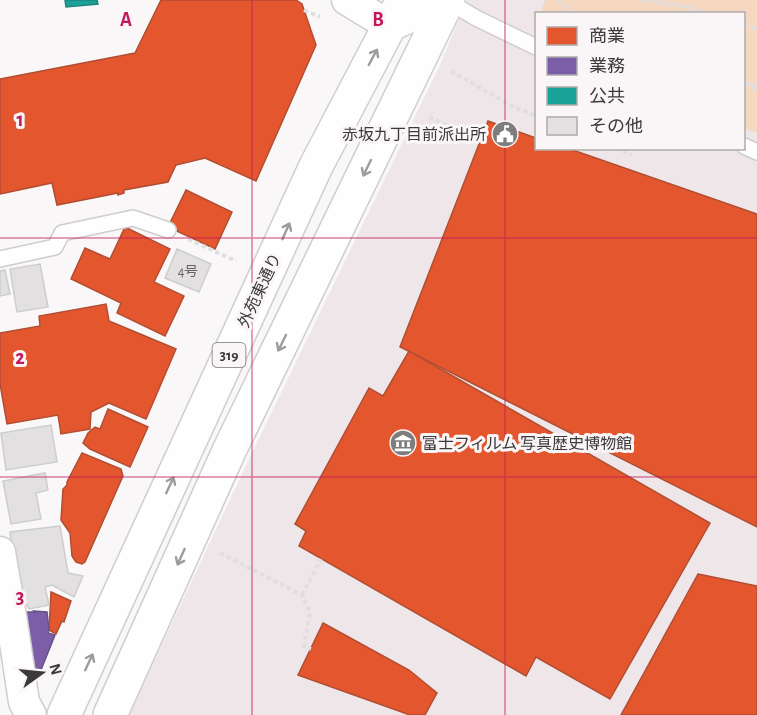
<svg xmlns="http://www.w3.org/2000/svg" width="757" height="715" font-family="'Alegreya Sans','Noto Sans JP',sans-serif">
<style>
.built{fill:#eee6e9}
.green{fill:#f6d7bf}
.shops{fill:#e4572e;stroke:#b14e32;stroke-width:1.5}
.offices{fill:#7b5ea7;stroke:#685386;stroke-width:1.5}
.public{fill:#17a398;stroke:#22837c;stroke-width:1.5}
.building{fill:#e2e0e1;stroke:#cecdcd;stroke-width:1.5}
.lines{fill:none;stroke-linecap:round;stroke-linejoin:round}
.service-casing{stroke:#cfcdce;stroke-width:18}
.minor-casing{stroke:#cfcdce;stroke-width:33}
.primary-casing{stroke:#cfcdce;stroke-width:36}
.path{stroke:#e0dede;stroke-width:4;stroke-dasharray:4.5 3;stroke-linecap:butt}
.service{stroke:#fefefe;stroke-width:15}
.minor{stroke:#fefefe;stroke-width:30}
.primary{stroke:#fefefe;stroke-width:33}
.oneway{stroke:#9c9c9c}
.grid{fill:none;stroke:#c2185b;stroke-width:1.5;stroke-opacity:0.55}
.labels{text-anchor:middle;stroke-width:6;stroke-linejoin:round;paint-order:stroke}
.number-label{font-size:14px;fill:#656364}
.shield{fill:#faf6f8;stroke:#747273;stroke-width:1.5}
.shield-label{font-size:15px;font-weight:bold;fill:#3b393a}
.poi-label{font-size:16px;fill:#3b393a;stroke:#faf6f8;text-anchor:end}
.street-label{font-size:16px;fill:#3b393a;stroke:#faf6f8}
.grid-label{font-size:20px;text-anchor:middle;font-weight:bold;fill:#c2185b;stroke:#faf6f8;stroke-width:6;stroke-linejoin:round;paint-order:stroke}
</style>
<rect width="100%" height="100%" fill="#f9f7f8"/>
<path class="built" d="M 467,0 L 545,0 L 540,13 L 536,14 L 536,148 L 744,148 L 744,129 L 757,133 L 757,715 L 129,715 L 249,459 L 440,65 Z"/>
<path class="green" d="M 545,0 L 757,0 L 757,133 L 744,129 L 744,14 L 540,13 Z"/>
<g class="shops">
<path d="M 161,0 L 296,0 L 302,4 L 316,45 L 256,181 L 205,158 L 176,165 L 168,182 L 124,190 L 124,193 L 118,195 L 118,193 L 57,205 L 52,183 L 0,194 L 0,79 L 135,53 Z"/>
<path d="M 488,121 L 536,138 L 536,148 L 567,148 L 757,214 L 757,527 L 400,347 Z"/>
<path d="M 186,190 L 232,212 L 215,249 L 168,227 Z"/>
<path d="M 125,227 L 170,249 L 154,282 L 184,296 L 165,336 L 117,313 L 121,303 L 71,279 L 85,248 L 110,259 Z"/>
<path d="M 106,304 L 109,321 L 176,349 L 146,419 L 109,403 L 91,412 L 90,429 L 61,434 L 58,415 L 7,424 L 0,384 L 0,333 L 40,326 L 39,316 Z"/>
<path d="M 409,351 L 710,523 L 610,699 L 536,657 L 526,676 L 299,546 L 306,531 L 295,524 L 369,388 L 383,396 Z"/>
<path d="M 108,409 L 148,427 L 130,467 L 90,449 L 83,443 L 88,433 L 95,427 L 100,429 Z"/>
<path d="M 82,453 L 121,469 L 123,476 L 85,562 L 82,564 L 76,562 L 72,556 L 70,533 L 61,520 L 63,489 L 67,485 L 67,482 Z"/>
<path d="M 698,574 L 757,586 L 757,715 L 621,715 Z"/>
<path d="M 51,592 L 71,601 L 64,622 L 62,621 L 56,634 L 49,630 Z"/>
<path d="M 323,623 L 409,670 L 437,693 L 425,715 L 410,715 L 298,675 Z"/>
</g>
<path class="offices" d="M 34,611 L 47,612 L 49,630 L 48,633 L 55,635 L 33,690 L 20,612 L 35,612 Z"/>
<path class="public" d="M 65,0 L 97,0 L 98,4 L 66,7 Z"/>
<g class="building">
<path d="M 177,249 L 211,264 L 199,292 L 165,278 Z"/>
<path d="M 40,264 L 48,307 L 17,312 L 10,269 Z"/>
<path d="M 5,270 L 10,294 L 0,296 L 0,271 Z"/>
<path d="M 51,425 L 57,462 L 6,470 L 1,433 Z"/>
<path d="M 45,473 L 48,490 L 36,493 L 41,519 L 11,524 L 3,481 Z"/>
<path d="M 60,526 L 68,573 L 83,576 L 74,597 L 52,585 L 45,587 L 49,605 L 29,609 L 27,605 L 19,608 L 10,532 Z"/>
</g>
<g class="lines">
<defs>
<g id="service">
<path d="M 447,1 L 478,19 L 536,47"/>
<path d="M 744,146 L 757,152"/>
<path d="M 0,259 L 55,247 L 62,233 L 133,218 L 168,230"/>
</g>
<g id="minor">
<path d="M 347,0 L 390,26 L 447,1"/>
<path d="M 0,552 L 11,616 L 24,702 L 31,715"/>
</g>
<g id="primary">
<path d="M 64,715 L 316,166 L 403,0"/>
<path d="M 110,715 L 229,451 L 448,0"/>
</g>
</defs>
<use href="#service" class="service-casing"/>
<use href="#minor" class="minor-casing"/>
<use href="#primary" class="primary-casing"/>
<g class="path">
<path d="M 558,0 L 573,14"/>
<path d="M 640,0 L 684,6 L 708,14"/>
<path d="M 304,10 L 320,17"/>
<path d="M 744,24 L 757,29"/>
<path d="M 451,71 L 512,106 L 536,116"/>
<path d="M 744,84 L 757,89"/>
<path d="M 746,84 L 757,84"/>
<path d="M 429,117 L 452,128"/>
<path d="M 616,148 L 632,155"/>
<path d="M 188,239 L 236,261"/>
<path d="M 220,553 L 302,595 L 310,612 L 304,646 L 311,649"/>
<path d="M 302,595 L 321,559"/>
</g>
<use href="#service" class="service"/>
<use href="#minor" class="minor"/>
<use href="#primary" class="primary"/>
</g>
<defs><path id="oneway-shaft" d="M-6 0H5M1.5-3L5.5 0L1.5 3" fill="none" stroke-width="1.6" stroke-linecap="round" stroke-linejoin="round" transform="scale(1.5)"/></defs>
<g class="oneway">
<use href="#oneway-shaft" transform="translate(373 57) rotate(-62)"/>
<use href="#oneway-shaft" transform="translate(367 168) rotate(116)"/>
<use href="#oneway-shaft" transform="translate(286 231) rotate(-66)"/>
<use href="#oneway-shaft" transform="translate(282 343) rotate(116)"/>
<use href="#oneway-shaft" transform="translate(170 485) rotate(-65)"/>
<use href="#oneway-shaft" transform="translate(181 557) rotate(114)"/>
<use href="#oneway-shaft" transform="translate(89 662) rotate(-65)"/>
</g>
<path class="grid" d="M 252,0 L 252,715M 505,0 L 505,715M 0,238 L 757,238M 0,477 L 757,477"/>
<defs>
<symbol id="civic-disc" viewBox="-11 -11 22 22"><circle r="9.5" fill="#7e7c7c" stroke="#faf6f8"/><path d="M-.6-6.5H3V-4.5H.6V-3L4-1V1h2V6H-6V1h2V-1L-.6-3ZM-1.2 2.5V6h2.4V2.5Z" fill="#fff"/></symbol>
<symbol id="museum-disc" viewBox="-11 -11 22 22"><circle r="9.5" fill="#7e7c7c" stroke="#faf6f8"/><path d="M0-6L6-3V-2H-6V-3ZM-5-1h2V3h-2ZM-1-1h2V3h-2ZM3-1h2V3H3ZM-6 4H6V6H-6Z" fill="#fff"/></symbol>
</defs>
<g fill-rule="evenodd">
<use href="#civic-disc" x="490" y="119" width="30" height="30"/>
<use href="#museum-disc" x="388" y="428" width="30" height="30"/>
</g>
<g class="labels">
<g class="number-label">
<text x="188" y="276">4号</text>
</g>
<rect class="shield" x="212.5" y="343" width="33" height="24" rx="4.5"/>
<g class="shield-label">
<text x="229" y="360">319</text>
</g>
<g class="poi-label">
<text x="486" y="140">赤坂九丁目前派出所</text>
<text x="422" y="449" text-anchor="start">富士フィルム 写真歴史博物館</text>
</g>
<g class="street-label">
<text transform="translate(259 290) rotate(-65)" y="6">外苑東通り</text>
</g>
</g>
<g class="grid-label">
<text x="126" y="26">A</text>
<text x="378" y="26">B</text>
<text x="20" y="126">1</text>
<text x="20" y="364">2</text>
<text x="20" y="603">3</text>
</g>
<rect x="535" y="12" width="210" height="138" fill="#faf6f8" stroke="#aeaaac" stroke-width="1.5"/>
<rect x="547" y="27" width="30" height="18" fill="#e4572e" stroke="#aeaaac" stroke-width="1.5"/>
<text x="589" y="42" font-size="18" fill="#3b393a">商業</text>
<rect x="547" y="57" width="30" height="18" fill="#7b5ea7" stroke="#aeaaac" stroke-width="1.5"/>
<text x="589" y="72" font-size="18" fill="#3b393a">業務</text>
<rect x="547" y="87" width="30" height="18" fill="#17a398" stroke="#aeaaac" stroke-width="1.5"/>
<text x="589" y="102" font-size="18" fill="#3b393a">公共</text>
<rect x="547" y="117" width="30" height="18" fill="#e2e0e1" stroke="#aeaaac" stroke-width="1.5"/>
<text x="589" y="132" font-size="18" fill="#3b393a">その他</text>
<g transform="translate(42 673) rotate(75)" stroke="#faf6f8" stroke-width="4.5" paint-order="stroke">
<path d="M0-4.5L10 22L0 15L-10 22Z" fill="#3b393a"/>
<text y="-9" font-size="16" font-weight="bold" text-anchor="middle" fill="#3b393a">N</text>
</g>
</svg>
